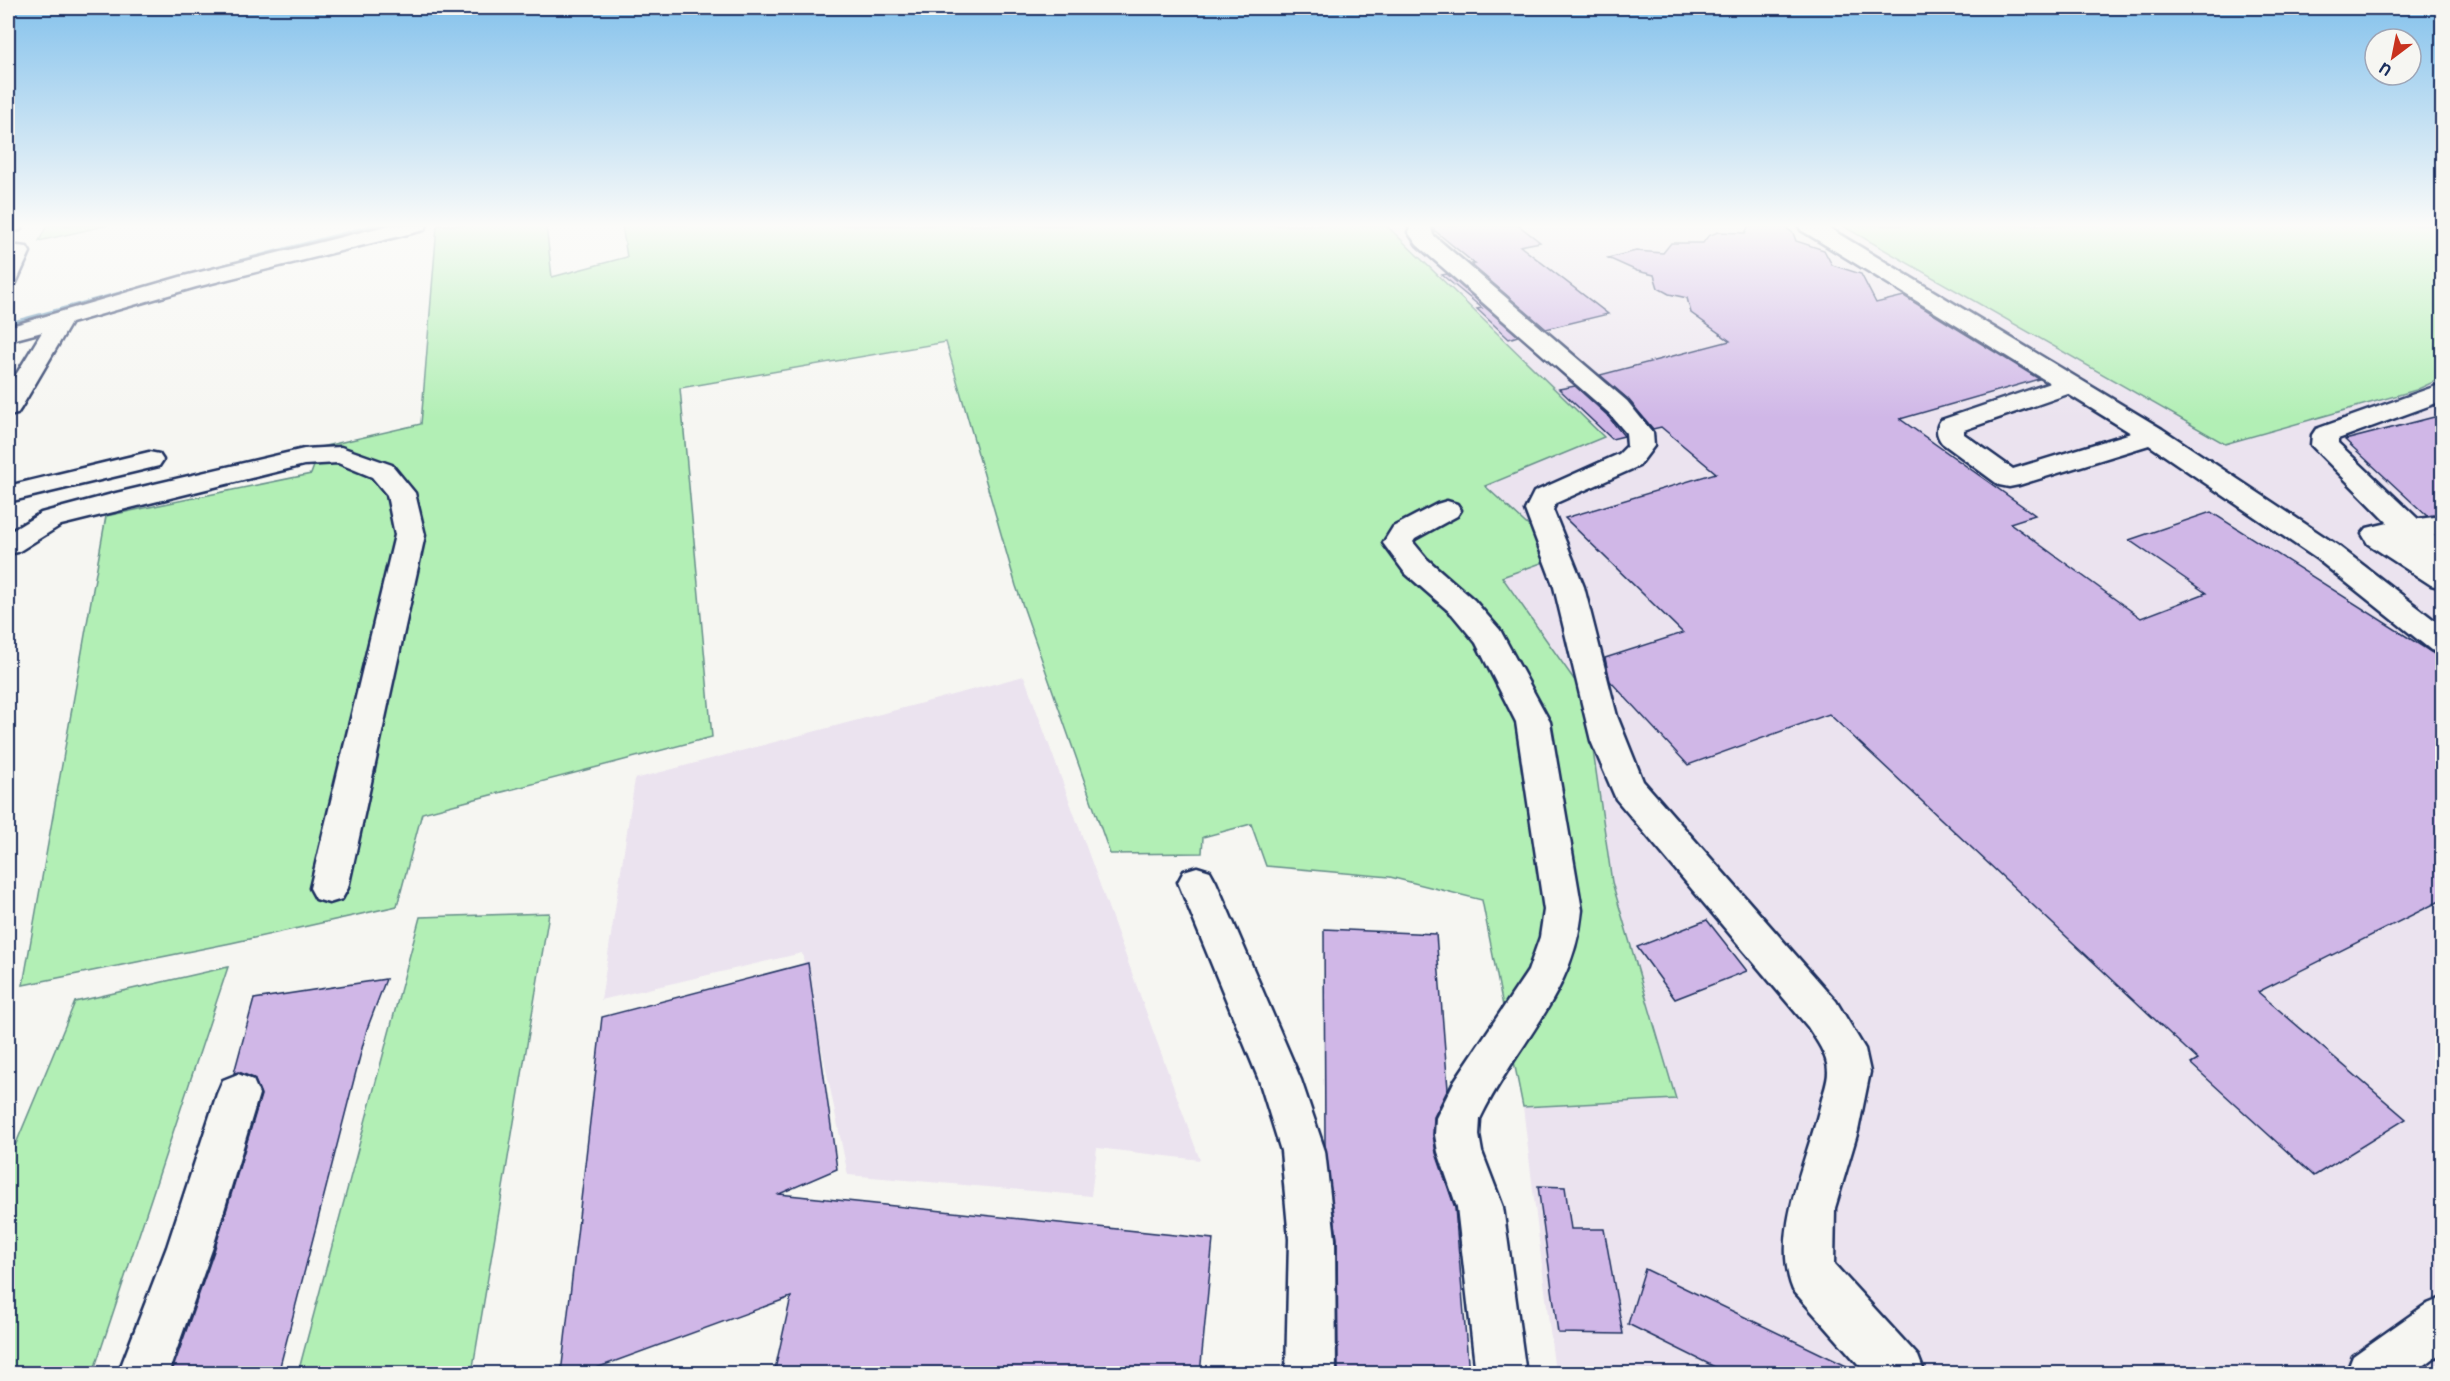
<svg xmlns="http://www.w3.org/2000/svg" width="2450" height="1381" font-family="Mali,sans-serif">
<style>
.built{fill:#ebe3ef}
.green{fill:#b2efb5;stroke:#668f8a;stroke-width:1.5}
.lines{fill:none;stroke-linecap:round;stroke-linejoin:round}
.stream{stroke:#6293b7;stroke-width:6}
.building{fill:#d0b7e7;stroke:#1b2f5e;stroke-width:1.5}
.minor-casing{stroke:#1b2f5e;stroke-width:5}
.minor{fill:#f6f6f2;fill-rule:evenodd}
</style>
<rect width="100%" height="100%" fill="#f6f6f2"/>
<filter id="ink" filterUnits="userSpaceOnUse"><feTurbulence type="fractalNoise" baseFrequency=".0167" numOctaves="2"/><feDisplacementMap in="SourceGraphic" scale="12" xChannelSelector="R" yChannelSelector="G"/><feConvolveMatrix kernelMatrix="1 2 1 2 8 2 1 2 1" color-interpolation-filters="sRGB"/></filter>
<g filter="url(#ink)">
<g class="built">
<path d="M 1386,225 L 1841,225 L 2225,444 L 2416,390 L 2442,378 L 2442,1373 L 1555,1373 L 1523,1107 L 1675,1099 L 1612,882 L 1585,696 L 1502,577 L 1560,555 L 1485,486 L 1603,437 Z"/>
<path d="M 1024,676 L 1200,1160 L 1097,1148 L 1091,1196 L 848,1175 L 802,953 L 601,1000 L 635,779 Z"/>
</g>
<g class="green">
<path d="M 47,225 L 109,225 L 39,241 Z"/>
<path d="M 443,225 L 546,225 L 552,277 L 627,257 L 622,225 L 1386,225 L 1604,437 L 1485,486 L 1561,556 L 1502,577 L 1585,695 L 1612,882 L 1676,1099 L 1523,1107 L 1482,900 L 1390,877 L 1266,866 L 1251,824 L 1203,837 L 1202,853 L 1110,854 L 1016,586 L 946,342 L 680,388 L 712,737 L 422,813 L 397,906 L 231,943 L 23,985 L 106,516 L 311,474 L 321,447 L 421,424 L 437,226 Z"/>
<path d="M 1841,225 L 2442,225 L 2442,378 L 2416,390 L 2225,444 Z"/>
<path d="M 549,913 L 472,1373 L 298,1373 L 420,917 Z"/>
<path d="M 228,967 L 93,1373 L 8,1373 L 8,1163 L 75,1002 Z"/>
</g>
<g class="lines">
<g class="stream">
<path d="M 241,262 L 381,225"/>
<path d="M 8,325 L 133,291"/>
</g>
</g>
<g class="building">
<path d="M 1432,225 L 1518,225 L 1540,242 L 1520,246 L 1608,314 L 1546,329 L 1474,267 L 1472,264 L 1475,264 L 1434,230 Z"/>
<path d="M 1749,225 L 1785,227 L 1793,233 L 1796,241 L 1824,250 L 1832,265 L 1861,274 L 1876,303 L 1904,296 L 2039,379 L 1900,419 L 2035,515 L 2010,523 L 2141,618 L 2206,593 L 2129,540 L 2211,512 L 2442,659 L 2442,900 L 2258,992 L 2406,1119 L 2314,1176 L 2191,1064 L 2198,1060 L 1829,714 L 1688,765 L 1610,681 L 1605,658 L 1683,633 L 1565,518 L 1716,473 L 1661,427 L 1653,429 L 1628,399 L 1600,375 L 1730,341 L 1691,313 L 1687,298 L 1669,294 L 1658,288 L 1654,275 L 1637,271 L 1608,258 L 1636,251 L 1663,253 L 1671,243 L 1703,243 L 1708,236 L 1718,232 L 1745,233 Z"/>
<path d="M 1447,274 L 1518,336 L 1509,339 L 1477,309 L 1482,308 L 1442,275 Z"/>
<path d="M 1575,386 L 1607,415 L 1624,436 L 1612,439 L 1559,389 Z"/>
<path d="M 2442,415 L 2442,514 L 2427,516 L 2345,440 Z"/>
<path d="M 1707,920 L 1747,971 L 1675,999 L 1637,947 Z"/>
<path d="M 1324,929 L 1436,934 L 1448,1089 L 1434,1117 L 1433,1135 L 1436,1153 L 1455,1208 L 1469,1374 L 1338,1374 L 1337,1239 L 1325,1145 Z"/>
<path d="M 808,963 L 837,1169 L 779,1194 L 1213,1239 L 1200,1374 L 774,1374 L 791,1297 L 580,1374 L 561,1374 L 602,1017 Z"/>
<path d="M 386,979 L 367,1029 L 278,1374 L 171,1374 L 215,1248 L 261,1095 L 254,1078 L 239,1072 L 234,1073 L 254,999 Z"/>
<path d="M 1538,1186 L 1565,1187 L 1571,1229 L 1604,1229 L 1623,1334 L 1558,1333 Z"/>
<path d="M 1645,1269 L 1863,1374 L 1729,1374 L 1628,1324 Z"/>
</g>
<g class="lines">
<defs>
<g id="minor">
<path d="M 8,225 L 23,225 L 20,230 L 8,232 Z"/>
<path d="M 390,225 L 427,225 L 424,230 L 196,287 L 71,323 L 21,408 L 17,414 L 8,416 L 8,388 L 42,332 L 8,341 L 8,327 L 180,277 Z"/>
<path d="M 1407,225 L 1430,225 L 1433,235 L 1627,401 L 1653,433 L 1654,446 L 1639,466 L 1556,503 L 1553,510 L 1584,587 L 1617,716 L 1643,781 L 1836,1001 L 1865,1049 L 1870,1072 L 1858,1131 L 1835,1208 L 1834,1264 L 1918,1356 L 1925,1374 L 1867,1374 L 1793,1290 C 1770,1234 1808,1159 1821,1103 C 1823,1094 1828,1082 1828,1072 C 1828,1055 1816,1040 1808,1027 L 1616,799 L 1591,741 L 1554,587 L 1525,510 L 1534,492 L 1619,454 L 1627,446 L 1626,433 L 1609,413 L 1417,245 L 1408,232 L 1410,229 Z"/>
<path d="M 1798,225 L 1824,225 L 2162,429 L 2337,545 L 2442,626 L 2442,653 L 2431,650 L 2317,559 L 2149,445 L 2019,485 L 2009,487 L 1999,485 L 1942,443 C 1936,435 1935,428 1941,420 L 2050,383 L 1801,230 ZM 2068,394 L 2131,433 L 2013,469 L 1964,434 L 1964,430 Z"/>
<path d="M 8,245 L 27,247 L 30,252 L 16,283 L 8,285 Z"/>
<path d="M 2442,384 L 2442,401 L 2338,439 L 2338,443 L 2418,519 L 2442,516 L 2442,534 L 2434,535 L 2442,543 L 2442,588 L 2431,585 L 2368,544 L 2362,534 L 2367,528 L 2388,523 L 2311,445 L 2312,435 L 2316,429 Z"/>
<path d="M 341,447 L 392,465 L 415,493 L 425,535 L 348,888 L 342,899 L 329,903 L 316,899 L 310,888 L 395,535 L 387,495 L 372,477 L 338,463 L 304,465 L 61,525 L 18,552 L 8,554 L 8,533 L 41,513 L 116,493 L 304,449 Z"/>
<path d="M 149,452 L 159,454 L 163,460 L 159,466 L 8,502 L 8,486 Z"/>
<path d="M 1447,501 L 1457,504 L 1461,510 L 1457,516 L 1415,539 L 1413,542 L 1427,559 L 1474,600 L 1500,630 L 1550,722 L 1582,910 C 1574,996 1515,1045 1480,1119 L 1479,1135 L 1482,1152 L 1503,1207 L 1526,1374 L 1476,1374 L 1457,1207 L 1438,1152 L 1435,1135 L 1436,1118 L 1455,1080 L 1528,971 L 1540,937 L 1544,910 L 1516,722 L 1476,643 L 1452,614 L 1405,573 L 1383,543 L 1393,527 L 1437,504 Z"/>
<path d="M 1197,867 L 1210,871 L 1216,882 L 1301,1080 L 1325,1151 L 1335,1239 L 1336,1374 L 1286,1374 L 1289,1239 L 1281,1151 L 1259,1080 L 1178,882 L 1184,871 Z"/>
<path d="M 238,1074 L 253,1080 L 259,1094 L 213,1247 L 168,1374 L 118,1374 L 167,1247 L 217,1094 L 223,1080 Z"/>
<path d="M 2442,1298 L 2442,1352 L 2413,1374 L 2346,1374 L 2353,1356 L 2425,1305 Z"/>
</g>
</defs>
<use href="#minor" class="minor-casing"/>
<use href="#minor" class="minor"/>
</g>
</g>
<linearGradient id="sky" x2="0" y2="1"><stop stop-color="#85c2ec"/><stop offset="0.54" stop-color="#fbfbf9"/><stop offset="1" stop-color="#fbfbf9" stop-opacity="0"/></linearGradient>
<rect width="2450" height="418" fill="url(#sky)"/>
<rect width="2450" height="1381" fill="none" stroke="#f6f6f2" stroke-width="30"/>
<rect x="15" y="15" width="2420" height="1351" fill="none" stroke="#1b2f5e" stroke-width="2" filter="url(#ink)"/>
<g transform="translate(2393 57) rotate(212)"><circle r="28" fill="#f6f6f2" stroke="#9ea6b7" stroke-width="1.5"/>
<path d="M0-4.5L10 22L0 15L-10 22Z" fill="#c8321e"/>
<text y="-9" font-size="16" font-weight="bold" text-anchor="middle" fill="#1b2f5e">U</text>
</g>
</svg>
